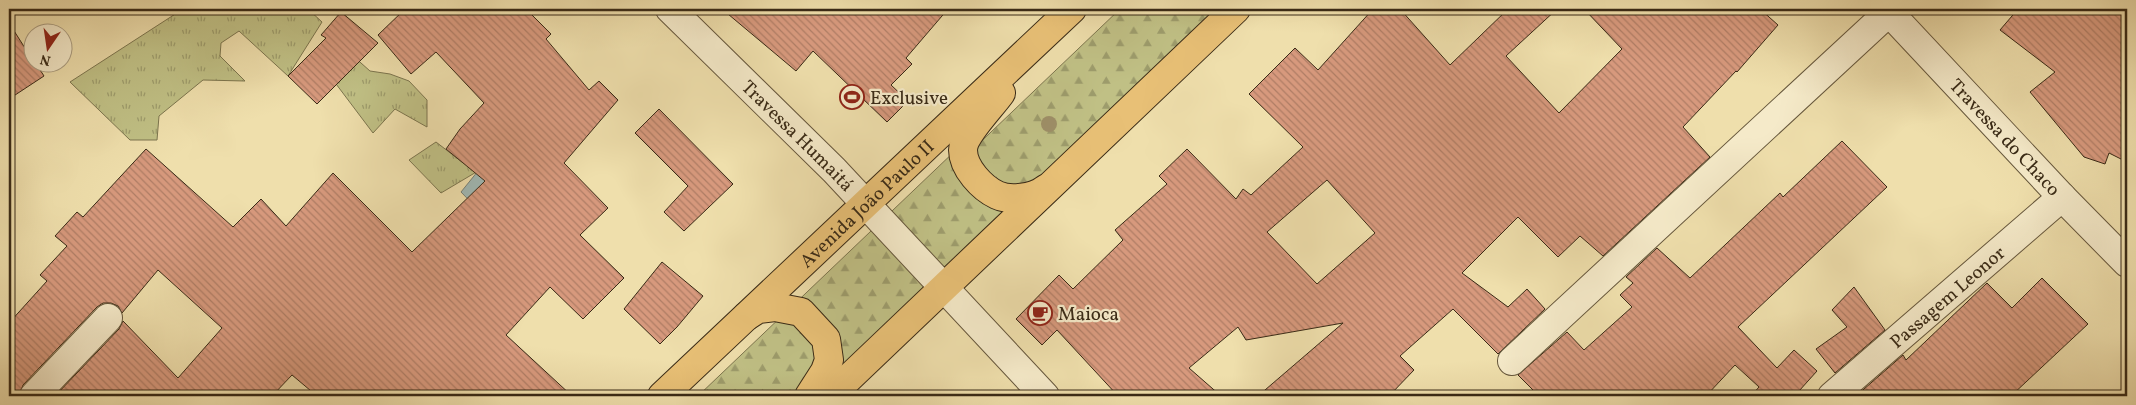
<svg xmlns="http://www.w3.org/2000/svg" width="2136" height="405" font-family="Vollkorn,serif">
<style>
.grass{fill:url(#grass-tufts);stroke:#7c754e}
.forest{fill:url(#forest-firs);stroke:#7c754e}
.water{fill:#a0b9b6;stroke:#778076}
.building{fill:url(#building-back-hatch);stroke:#392a16;fill-rule:evenodd}
.lines{fill:none;stroke-linecap:round;stroke-linejoin:round}
.minor-casing{stroke:#66573c;stroke-width:30}
.major-casing{stroke:#392a16;stroke-width:30}
.minor{stroke:#f5eac9;stroke-width:28}
.major{stroke:#e8c076;stroke-width:28}
.tree{fill:#9e9069}
.labels{text-anchor:middle;stroke-width:4.5;stroke-linejoin:round;paint-order:stroke}
.poi-label{font-size:19px;fill:#392a16;stroke:#f5eac9;text-anchor:start}
.street-label{font-size:19px;fill:#392a16;stroke:#f5eac9}
</style>
<defs>
<pattern id="grass-tufts" width="24" height="20" patternUnits="userSpaceOnUse" patternTransform="scale(1.25)"><rect width="24" height="20" fill="#c0c085"/><path d="M3 7l-1-3M5 7V3M7 7l1-3M15 17l-1-3M17 17v-4M19 17l1-3" fill="none" stroke="#9d9c6c"/></pattern>
<pattern id="forest-firs" width="22" height="20" patternUnits="userSpaceOnUse" patternTransform="scale(1.25)"><rect width="22" height="20" fill="#c0c085"/><path d="M5 1l3.5 6h-7zM16 11l3.5 6h-7z" fill="#9d9c6c"/></pattern>
<pattern id="building-back-hatch" width="6" height="6" patternUnits="userSpaceOnUse" patternTransform="scale(1.25)"><rect width="6" height="6" fill="#d7997d"/><path d="M-1 5l2 2M0 0l6 6M5-1l2 2" fill="none" stroke="#af7d65"/></pattern>
</defs>
<rect width="100%" height="100%" fill="#efdfac"/>
<filter id="stains"><feTurbulence type="fractalNoise" baseFrequency=".004" numOctaves="4"/><feColorMatrix values="0 0 0 0 .2 0 0 0 0 .09 0 0 0 0 .02 0 0 0 .5 -.17"/></filter>
<radialGradient id="worn" r=".72"><stop offset=".6" stop-color="#630" stop-opacity="0"/><stop offset="1" stop-color="#630" stop-opacity=".3"/></radialGradient>
<g class="grass">
<path d="M 183,9 L 308,9 L 322,22 L 288,76 L 239,31 L 221,43 L 220,56 L 245,81 L 203,80 L 159,116 L 157,140 L 130,140 L 70,82 Z"/>
<path d="M 343,47 L 370,71 L 390,74 L 409,81 L 427,100 L 427,127 L 395,109 L 373,133 L 324,68 Z"/>
<path d="M 436,142 L 462,162 L 478,171 L 441,193 L 409,160 Z"/>
</g>
<g class="forest">
<path d="M 1120,9 L 1227,9 L 1045,182 L 1000,190 L 969,153 Z"/>
<path d="M 957,149 L 1016,205 L 810,396 L 698,396 Z"/>
</g>
<path class="water" d="M 478,171 L 512,208 L 493,225 L 461,192 Z"/>
<g class="building">
<path d="M 405,9 L 526,9 L 551,34 L 546,39 L 589,90 L 599,81 L 618,100 L 564,163 L 608,208 L 580,235 L 624,278 L 583,319 L 550,287 L 506,335 L 572,396 L 317,396 L 292,375 L 272,396 L 55,396 L 119,329 L 123,321 L 178,378 L 222,328 L 158,270 L 122,313 L 118,306 L 111,303 L 103,303 L 97,307 L 23,385 L 19,396 L 9,396 L 9,323 L 47,281 L 40,275 L 67,246 L 55,236 L 77,212 L 83,217 L 146,149 L 233,227 L 261,199 L 286,226 L 333,173 L 412,252 L 485,181 L 446,149 L 460,129 L 484,103 L 436,52 L 411,74 L 378,35 Z"/>
<path d="M 722,9 L 948,9 L 906,58 L 912,64 L 891,85 L 908,101 L 887,122 L 813,51 L 796,71 Z"/>
<path d="M 1373,9 L 1400,9 L 1450,65 L 1508,9 L 1557,9 L 1506,56 L 1559,113 L 1622,49 L 1584,9 L 1760,9 L 1778,25 L 1737,72 L 1736,71 L 1683,127 L 1710,157 L 1603,256 L 1580,236 L 1558,257 L 1518,217 L 1462,273 L 1508,307 L 1527,289 L 1545,309 L 1498,354 L 1453,309 L 1400,356 L 1414,370 L 1389,396 L 1258,396 L 1343,323 L 1246,340 L 1238,327 L 1189,368 L 1221,396 L 1118,396 L 1057,330 L 1042,345 L 1016,319 L 1059,275 L 1073,289 L 1123,240 L 1115,230 L 1167,184 L 1159,176 L 1187,149 L 1236,199 L 1243,189 L 1251,195 L 1303,147 L 1249,94 L 1295,48 L 1318,70 ZM 1327,180 L 1375,233 L 1317,284 L 1267,232 Z"/>
<path d="M 2018,9 L 2116,9 L 2127,21 L 2127,162 L 2109,153 L 2105,164 L 2084,157 L 2030,92 L 2055,72 L 2000,30 Z"/>
<path d="M 341,12 L 378,43 L 317,104 L 288,76 L 326,38 L 321,35 Z"/>
<path d="M 9,23 L 32,59 L 32,62 L 35,62 L 44,76 L 9,99 Z"/>
<path d="M 659,109 L 733,184 L 684,231 L 664,212 L 688,186 L 635,133 Z"/>
<path d="M 1842,141 L 1887,187 L 1738,327 L 1777,368 L 1794,350 L 1817,371 L 1799,391 L 1803,396 L 1751,396 L 1759,387 L 1735,365 L 1706,396 L 1539,396 L 1518,375 L 1567,332 L 1584,350 L 1632,307 L 1620,295 L 1633,283 L 1626,277 L 1657,248 L 1690,278 L 1780,193 L 1783,197 Z"/>
<path d="M 662,262 L 703,296 L 677,327 L 660,344 L 624,309 Z"/>
<path d="M 2042,278 L 2088,324 L 2011,396 L 1856,396 L 1903,355 L 1906,360 L 1987,283 L 2012,308 Z"/>
<path d="M 1854,287 L 1885,330 L 1835,373 L 1816,349 L 1847,327 L 1832,310 Z"/>
</g>
<g class="lines">
<defs>
<g id="minor">
<path id="s1" d="M 670,9 L 834,170 L 1045,396"/>
<path id="s2" d="M 1886,9 L 2062,197 L 2127,263"/>
<path d="M 1512,361 L 1889,12"/>
<path d="M 34,396 L 108,318"/>
<path id="s3" d="M 1832,396 L 2062,197"/>
</g>
<g id="major">
<path d="M 1001,93 C 992,106 963,135 963,150 C 963,168 982,188 997,195 C 1010,201 1034,198 1045,189"/>
<path d="M 747,316 L 758,309 L 775,307 L 801,312 L 826,339 L 829,360 L 825,371 L 809,396"/>
<path id="s4" d="M 662,396 L 1072,9"/>
<path d="M 830,396 L 1236,9"/>
</g>
</defs>
<use href="#minor" class="minor-casing"/>
<use href="#major" class="major-casing"/>
<use href="#minor" class="minor"/>
<use href="#major" class="major"/>
</g>
<circle class="tree" cx="1049" cy="124" r="8"/>
<defs>
<symbol id="stadium-ring" viewBox="-11 -11 22 22"><circle r="9.5" fill="#f5eac9" stroke="#8f2418" stroke-width="1.5"/><path d="M0-5a6.5 5 0 1 0 0 10a6.5 5 0 1 0 0-10ZM-3.5-1.8h7v3.6h-7Z" fill="#8f2418"/></symbol>
<symbol id="cafe-ring" viewBox="-11 -11 22 22"><circle r="9.5" fill="#f5eac9" stroke="#8f2418" stroke-width="1.5"/><path d="M-5.5-4.5H6V0H3Q3 3.5 0 3.5H-2.5Q-5.5 3.5-5.5 0ZM3-3.2v2h1.7v-2ZM-6 4.5H4V6H-6Z" fill="#8f2418"/></symbol>
</defs>
<g fill-rule="evenodd">
<use href="#stadium-ring" x="838" y="83" width="28" height="28"/>
<use href="#cafe-ring" x="1026" y="299" width="28" height="28"/>
</g>
<g class="labels">
<g class="poi-label">
<text x="870" y="104">Exclusive</text>
<text x="1058" y="320">Maioca</text>
</g>
<g class="street-label">
<text dy="7" stroke="none"><textPath href="#s1" startOffset="180">Travessa Humaitá</textPath></text>
<text dy="7" stroke="none"><textPath href="#s2" startOffset="175">Travessa do Chaco</textPath></text>
<text dy="7" stroke="none"><textPath href="#s4" startOffset="281">Avenida João Paulo II</textPath></text>
<text dy="7" stroke="none"><textPath href="#s3" startOffset="152">Passagem Leonor</textPath></text>
</g>
</g>
<rect width="2136" height="405" fill="none" stroke="#efdfac" stroke-width="30"/>
<rect x="10" y="10" width="2116" height="385" fill="none" stroke="#392a16" stroke-width="2.5"/>
<rect x="15" y="15" width="2106" height="375" fill="none" stroke="#392a16"/>
<g transform="translate(48 48) rotate(193)"><circle r="24" fill="#f5eac9" stroke="#aa9d81"/>
<path d="M0-4L9 19L0 12L-9 19Z" fill="#8f2418"/>
<text y="-8" font-size="14" font-weight="bold" text-anchor="middle" fill="#392a16">N</text>
</g>
<rect width="100%" height="100%" filter="url(#stains)"/>
<rect width="100%" height="100%" fill="url(#worn)"/>
</svg>
